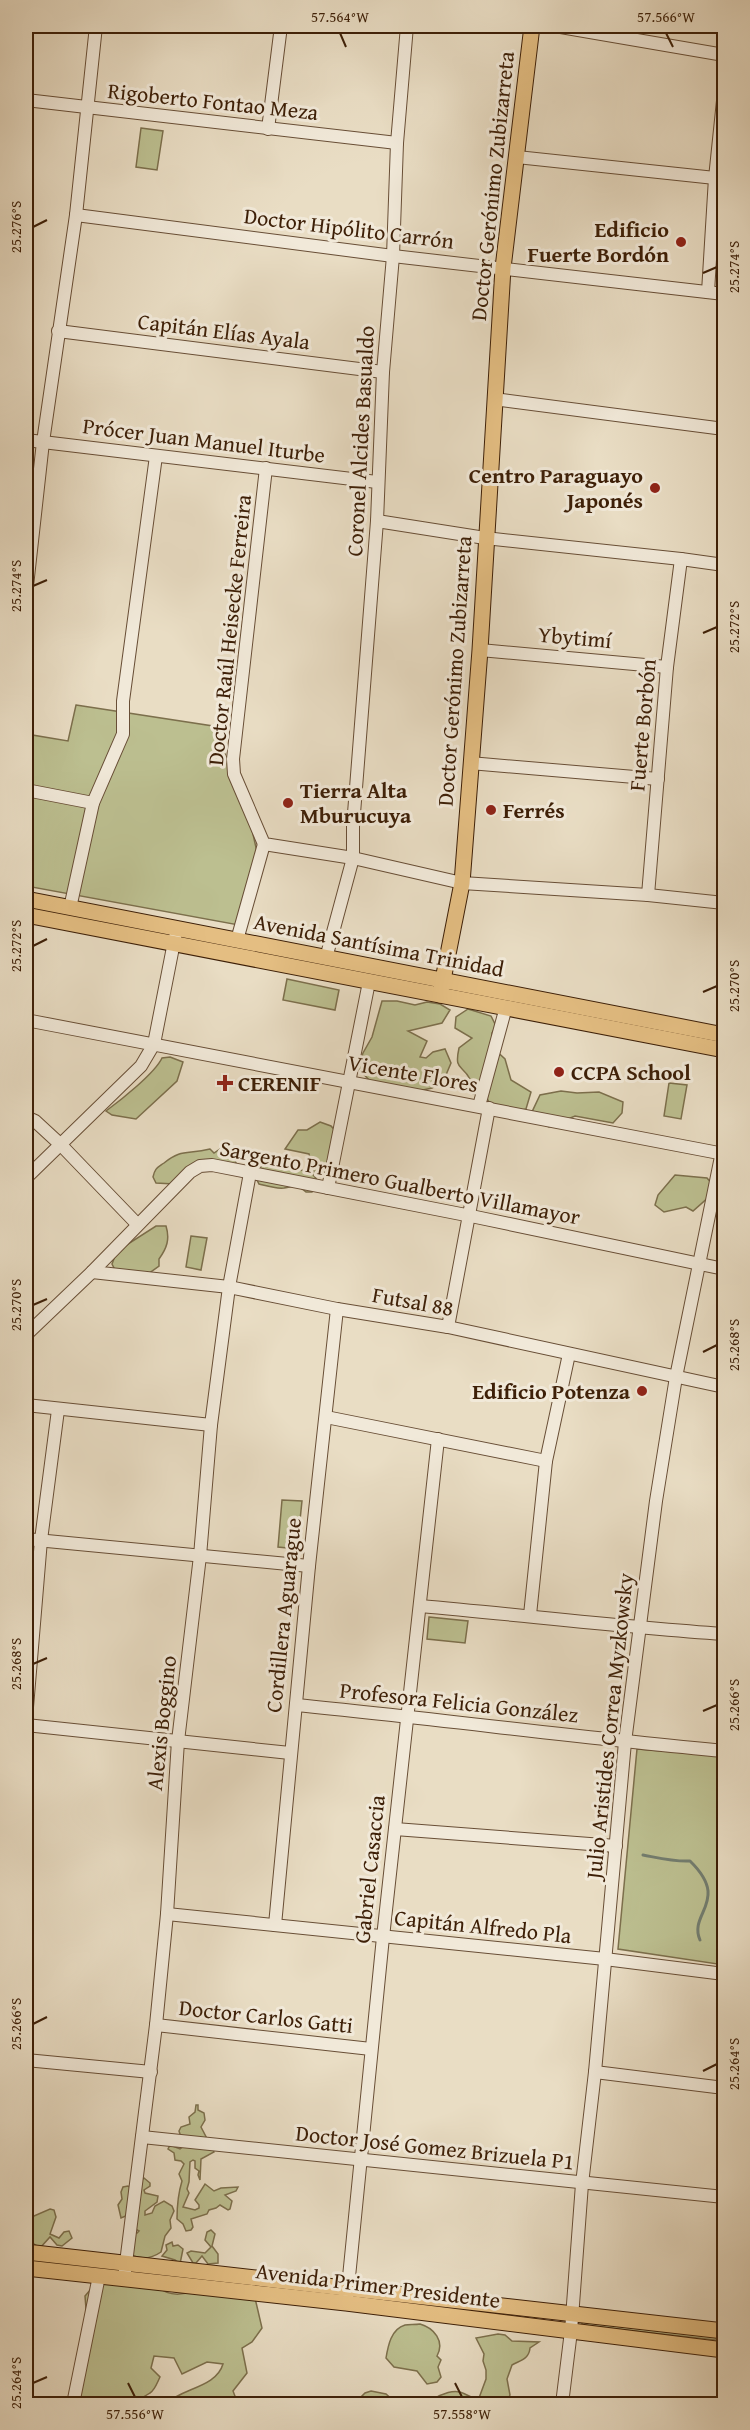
<svg xmlns="http://www.w3.org/2000/svg" width="750" height="2430" font-family="'Gentium Book Plus',serif">
<style>
.green{fill:#bcbf90;stroke:#7c6f4c;stroke-width:1.5}
.lines{fill:none;stroke-linecap:round;stroke-linejoin:round}
.stream{stroke:#737d6f;stroke-width:3}
.minor-casing{stroke:#684e36;stroke-width:14}
.major-casing{stroke:#3d1f07;stroke-width:17}
.minor{stroke:#f1e9d9;stroke-width:12}
.major{stroke:#e4be82;stroke-width:15}
.ticks{fill:none;stroke:#3d1f07;stroke-width:2}
.poi-dot{fill:#8f2418;stroke:#f1e9d9;stroke-width:2}
.labels{text-anchor:middle;stroke-width:6;stroke-linejoin:round;paint-order:stroke}
.street-label{font-size:22px;fill:#3d1f07;stroke:#f1e9d9}
.poi-label{font-size:22px;font-weight:bold;fill:#3d1f07;stroke:#f1e9d9;text-anchor:start}
.neatline{fill:none;stroke:#3d1f07;stroke-width:2}
.ticks-label{font-size:15px;text-anchor:middle;fill:#3d1f07}
</style>
<rect width="100%" height="100%" fill="#e9ddc4"/>
<filter id="stains"><feTurbulence type="fractalNoise" baseFrequency=".00333" numOctaves="4"/><feColorMatrix values="0 0 0 0 .2 0 0 0 0 .09 0 0 0 0 .02 0 0 0 .5 -.17"/></filter>
<radialGradient id="worn" r=".72"><stop offset=".6" stop-color="#630" stop-opacity="0"/><stop offset="1" stop-color="#630" stop-opacity=".3"/></radialGradient>
<g class="green">
<path d="M 141,128 L 163,131 L 157,170 L 136,167 Z"/>
<path d="M 76,705 L 213,726 L 246,803 L 259,861 L 244,926 L 26,886 L 26,734 L 68,741 Z"/>
<path d="M 287,979 L 339,990 L 335,1010 L 283,1000 Z"/>
<path d="M 382,1001 L 397,1001 L 415,1005 L 427,1002 L 440,1004 L 450,1010 L 442,1023 L 408,1031 L 427,1041 L 420,1057 L 426,1058 L 433,1052 L 445,1049 L 451,1063 L 443,1082 L 432,1088 L 414,1092 L 370,1081 L 358,1068 L 363,1053 L 372,1037 Z"/>
<path d="M 468,1009 L 491,1016 L 496,1026 L 492,1033 L 492,1047 L 505,1059 L 511,1080 L 531,1092 L 526,1109 L 515,1112 L 493,1109 L 485,1095 L 473,1094 C 472,1090 472,1083 470,1079 C 462,1064 454,1071 459,1048 L 472,1038 L 455,1028 L 456,1017 Z"/>
<path d="M 170,1057 L 183,1062 L 177,1081 L 136,1119 L 112,1115 L 106,1111 C 121,1100 155,1073 162,1058 Z"/>
<path d="M 669,1083 L 687,1085 L 681,1119 L 664,1116 Z"/>
<path d="M 561,1091 L 577,1093 L 599,1092 L 623,1102 L 622,1113 L 613,1123 L 575,1116 L 549,1127 L 538,1122 L 531,1114 L 540,1095 Z"/>
<path d="M 320,1122 L 331,1126 L 340,1136 L 330,1172 L 321,1177 L 315,1175 L 309,1154 L 285,1149 L 298,1130 L 307,1130 Z"/>
<path d="M 210,1149 L 214,1153 L 220,1149 L 234,1152 L 236,1163 L 217,1170 L 191,1170 L 174,1184 L 156,1183 L 153,1177 C 155,1168 157,1168 164,1163 C 182,1148 188,1155 210,1149 Z"/>
<path d="M 262,1165 L 279,1166 L 311,1172 L 318,1181 L 312,1192 L 306,1192 C 297,1184 295,1186 284,1188 C 276,1189 267,1186 259,1184 L 255,1176 Z"/>
<path d="M 675,1175 L 707,1178 L 713,1185 L 711,1195 L 693,1211 L 686,1207 L 664,1212 L 655,1205 L 658,1195 Z"/>
<path d="M 156,1226 L 166,1226 C 170,1239 167,1248 159,1259 L 159,1266 L 148,1274 L 116,1272 L 112,1264 L 117,1251 Z"/>
<path d="M 191,1236 L 207,1238 L 201,1270 L 186,1267 Z"/>
<path d="M 282,1500 L 302,1501 L 297,1549 L 278,1547 Z"/>
<path d="M 429,1617 L 468,1621 L 465,1643 L 427,1639 Z"/>
<path d="M 637,1749 L 724,1756 L 724,1965 L 618,1949 Z"/>
<path d="M 196,2105 L 198,2105 L 198,2110 L 204,2113 L 205,2120 L 201,2127 L 214,2152 L 201,2159 L 200,2180 L 198,2175 L 199,2171 L 195,2168 L 195,2161 L 193,2160 L 190,2162 L 189,2182 L 187,2189 L 189,2193 L 183,2207 L 195,2210 L 199,2208 L 199,2205 L 195,2200 L 205,2184 L 214,2191 L 221,2188 L 238,2187 L 236,2191 L 225,2195 L 232,2201 L 230,2209 L 228,2210 L 220,2205 L 216,2208 L 209,2210 L 207,2214 L 191,2219 L 193,2227 L 191,2230 L 186,2231 L 183,2224 L 177,2219 C 177,2205 178,2194 182,2181 L 179,2174 L 184,2164 L 181,2161 L 175,2160 L 174,2153 L 168,2149 L 170,2145 L 180,2149 L 184,2146 L 179,2131 L 181,2127 L 190,2124 L 189,2117 L 195,2112 Z"/>
<path d="M 144,2178 L 150,2183 L 150,2186 L 144,2190 L 145,2193 L 158,2196 L 157,2202 L 145,2211 L 145,2215 L 152,2213 L 155,2206 L 164,2201 L 172,2206 L 174,2211 L 170,2220 L 171,2228 L 165,2236 L 161,2252 C 151,2259 142,2260 131,2255 L 132,2230 L 137,2233 L 139,2231 L 130,2226 L 128,2215 L 121,2218 L 118,2205 L 122,2199 L 121,2192 L 123,2187 L 128,2186 L 132,2189 Z"/>
<path d="M 50,2209 L 54,2210 L 56,2217 L 50,2234 L 59,2238 L 64,2232 L 69,2231 L 72,2238 L 62,2246 L 57,2245 L 50,2237 L 40,2248 L 31,2242 L 26,2247 L 27,2219 Z"/>
<path d="M 211,2230 L 215,2234 L 212,2246 L 218,2254 L 218,2263 L 208,2264 L 202,2256 L 196,2263 L 193,2263 L 187,2253 L 191,2251 L 205,2253 L 211,2247 L 205,2240 L 207,2232 Z"/>
<path d="M 172,2242 L 173,2246 L 178,2245 L 183,2249 L 180,2264 L 175,2260 L 162,2256 L 167,2250 L 166,2245 Z"/>
<path d="M 97,2282 L 156,2286 C 167,2295 180,2296 192,2291 C 204,2297 239,2297 255,2298 L 262,2328 L 252,2342 L 242,2348 L 247,2373 L 233,2391 L 238,2404 L 166,2404 C 181,2388 216,2388 223,2364 L 207,2362 L 182,2374 L 174,2358 L 154,2356 L 151,2368 L 160,2377 C 157,2383 155,2390 150,2393 C 130,2408 97,2400 74,2397 L 87,2322 L 85,2296 Z"/>
<path d="M 581,2322 L 724,2336 L 724,2341 L 583,2325 Z"/>
<path d="M 420,2324 C 434,2328 445,2341 437,2356 L 441,2360 L 438,2367 L 441,2377 L 437,2382 L 427,2384 L 417,2371 L 394,2367 L 386,2358 C 388,2346 391,2329 405,2325 C 409,2324 415,2325 420,2324 Z"/>
<path d="M 498,2334 L 505,2335 L 512,2341 L 539,2342 L 530,2348 C 529,2359 521,2360 512,2365 L 507,2379 L 510,2395 L 507,2402 L 501,2404 L 433,2404 L 432,2400 C 441,2394 455,2388 465,2394 C 471,2397 472,2398 479,2398 L 486,2379 L 486,2370 L 483,2361 L 484,2354 L 476,2338 Z"/>
<path d="M 371,2391 L 386,2394 L 397,2404 L 354,2404 L 365,2393 Z"/>
</g>
<g class="lines">
<path class="stream" d="M 643,1855 C 659,1858 675,1862 690,1861 C 731,1901 688,1913 700,1940"/>
<defs>
<g id="minor">
<path d="M 555,26 L 724,55"/>
<path d="M 26,100 L 397,143"/>
<path d="M 268,129 L 281,26"/>
<path d="M 517,157 L 715,178"/>
<path d="M 76,215 L 393,256 L 724,294"/>
<path d="M 708,292 L 715,178 L 724,91"/>
<path d="M 58,331 L 383,372"/>
<path d="M 494,399 L 724,429"/>
<path d="M 26,440 L 377,482"/>
<path d="M 266,468 L 233,759 L 234,774 L 264,844 L 353,858 L 462,883 L 648,895 L 724,903"/>
<path d="M 377,521 L 485,538 L 681,559 L 724,565"/>
<path d="M 26,595 L 43,442 L 76,215 L 96,26"/>
<path d="M 480,650 L 667,667"/>
<path d="M 470,763 L 658,779"/>
<path d="M 26,790 L 93,803"/>
<path d="M 648,895 L 667,667 L 681,559"/>
<path d="M 70,908 L 93,803 L 123,734 L 123,701 L 156,456"/>
<path d="M 237,940 L 264,844"/>
<path d="M 326,958 L 353,858 L 353,826 L 377,521 L 383,372 L 393,256 L 397,143 L 407,26"/>
<path d="M 26,1020 L 724,1154"/>
<path d="M 479,1106 L 506,1007"/>
<path d="M 26,1117 L 35,1121 L 61,1145 L 137,1224"/>
<path d="M 26,1178 L 141,1066 L 154,1044 L 175,937"/>
<path d="M 328,1188 L 369,982"/>
<path d="M 92,1272 L 229,1287 L 337,1309 L 448,1327 L 724,1387"/>
<path d="M 448,1327 L 489,1108"/>
<path d="M 26,1335 L 92,1272 L 190,1172 L 200,1166 L 212,1165 L 471,1216 L 724,1269"/>
<path d="M 26,1405 L 211,1425"/>
<path d="M 326,1417 L 546,1461"/>
<path d="M 26,1539 L 309,1566"/>
<path d="M 420,1606 C 522,1615 623,1627 724,1634"/>
<path d="M 530,1615 L 546,1461 L 569,1354"/>
<path d="M 296,1705 C 439,1719 581,1738 724,1751"/>
<path d="M 26,1719 L 41,1540 L 58,1410"/>
<path d="M 26,1725 L 290,1753"/>
<path d="M 395,1829 L 616,1846"/>
<path d="M 167,1914 L 605,1959 L 724,1974"/>
<path d="M 275,1925 L 309,1566 L 337,1309"/>
<path d="M 156,2025 L 371,2049"/>
<path d="M 26,2060 L 151,2072"/>
<path d="M 595,2072 L 724,2088"/>
<path d="M 142,2137 L 724,2197"/>
<path d="M 125,2271 L 156,2025 L 167,1914 L 178,1741 L 200,1556 L 211,1425 L 229,1287 L 250,1173"/>
<path d="M 347,2297 L 383,1937 L 438,1439"/>
<path d="M 73,2404 L 99,2276"/>
<path d="M 562,2404 L 571,2331 L 582,2184 L 595,2072 L 625,1742 L 656,1501 L 676,1377 L 724,1142"/>
</g>
<g id="major">
<path d="M 26,899 L 724,1035"/>
<path d="M 26,915 L 724,1050"/>
<path d="M 440,995 L 462,883 L 480,650 L 503,268 L 532,26"/>
<path d="M 26,2252 L 724,2331"/>
<path d="M 26,2268 L 346,2303 L 724,2350"/>
</g>
</defs>
<use href="#minor" class="minor-casing"/>
<use href="#major" class="major-casing"/>
<use href="#minor" class="minor"/>
<use href="#major" class="major"/>
</g>
<path class="ticks" d="M 340,33 L 346,47M 666,33 L 673,47M 33,227 L 47,220M 703,273 L 717,267M 33,586 L 47,580M 703,633 L 717,627M 33,946 L 47,939M 703,992 L 717,986M 33,1305 L 47,1299M 703,1352 L 717,1345M 33,1664 L 47,1658M 703,1711 L 717,1705M 33,2024 L 47,2017M 703,2071 L 717,2064M 33,2383 L 47,2377M 128,2383 L 135,2397M 455,2383 L 462,2397"/>
<g class="poi-dot">
<circle cx="681" cy="242" r="6"/>
<circle cx="655" cy="488" r="6"/>
<circle cx="288" cy="803" r="6"/>
<circle cx="491" cy="810" r="6"/>
<circle cx="559" cy="1072" r="6"/>
<path d="M222 1074h6v6h6v6h-6v6h-6v-6h-6v-6h6z"/>
<circle cx="642" cy="1391" r="6"/>
</g>
<g class="labels">
<g class="street-label">
<text transform="translate(213 101) rotate(6)" y="8">Rigoberto Fontao Meza</text>
<text transform="translate(492 186) rotate(-84)" y="8">Doctor Gerónimo Zubizarreta</text>
<text transform="translate(349 228) rotate(7)" y="8">Doctor Hipólito Carrón</text>
<text transform="translate(224 331) rotate(7)" y="8">Capitán Elías Ayala</text>
<text transform="translate(204 440) rotate(7)" y="8">Prócer Juan Manuel Iturbe</text>
<text transform="translate(360 441) rotate(-87)" y="8">Coronel Alcides Basualdo</text>
<text transform="translate(229 630) rotate(-84)" y="8">Doctor Raúl Heisecke Ferreira</text>
<text transform="translate(575 637) rotate(5)" y="8">Ybytimí</text>
<text transform="translate(454 671) rotate(-86)" y="8">Doctor Gerónimo Zubizarreta</text>
<text transform="translate(642 725) rotate(-85)" y="8">Fuerte Borbón</text>
<text transform="translate(379 945) rotate(11)" y="8">Avenida Santísima Trinidad</text>
<text transform="translate(413 1073) rotate(10)" y="8">Vicente Flores</text>
<text transform="translate(400 1182) rotate(11)" y="8">Sargento Primero Gualberto Villamayor</text>
<text transform="translate(413 1301) rotate(10)" y="8">Futsal 88</text>
<text transform="translate(283 1615) rotate(-84)" y="8">Cordillera Aguarague</text>
<text transform="translate(459 1702) rotate(6)" y="8">Profesora Felicia González</text>
<text transform="translate(161 1723) rotate(-84)" y="8">Alexis Boggino</text>
<text transform="translate(609 1726) rotate(-84)" y="8">Julio Aristides Correa Myzkowsky</text>
<text transform="translate(369 1869) rotate(-84)" y="8">Gabriel Casaccia</text>
<text transform="translate(483 1926) rotate(6)" y="8">Capitán Alfredo Pla</text>
<text transform="translate(266 2016) rotate(6)" y="8">Doctor Carlos Gatti</text>
<text transform="translate(435 2147) rotate(6)" y="8">Doctor José Gomez Brizuela P1</text>
<text transform="translate(378 2285) rotate(7)" y="8">Avenida Primer Presidente</text>
</g>
<g class="poi-label">
<text x="669" y="237" text-anchor="end">Edificio<tspan x="669" dy="25">Fuerte Bordón</tspan></text>
<text x="643" y="483" text-anchor="end">Centro Paraguayo<tspan x="643" dy="25">Japonés</tspan></text>
<text x="300" y="798">Tierra Alta<tspan x="300" dy="25">Mburucuya</tspan></text>
<text x="503" y="818">Ferrés</text>
<text x="571" y="1080">CCPA School</text>
<text x="238" y="1091">CERENIF</text>
<text x="630" y="1399" text-anchor="end">Edificio Potenza</text>
</g>
</g>
<rect width="750" height="2430" fill="none" stroke="#e9ddc4" stroke-width="66"/>
<rect x="33" y="33" width="684" height="2364" class="neatline"/>
<g class="ticks-label">
<text x="340" y="22">57.564°W</text>
<text x="666" y="22">57.566°W</text>
<text transform="translate(16 227) rotate(-90)" y="5">25.276°S</text>
<text transform="translate(734 267) rotate(-90)" y="5">25.274°S</text>
<text transform="translate(16 586) rotate(-90)" y="5">25.274°S</text>
<text transform="translate(734 627) rotate(-90)" y="5">25.272°S</text>
<text transform="translate(16 946) rotate(-90)" y="5">25.272°S</text>
<text transform="translate(734 986) rotate(-90)" y="5">25.270°S</text>
<text transform="translate(16 1305) rotate(-90)" y="5">25.270°S</text>
<text transform="translate(734 1345) rotate(-90)" y="5">25.268°S</text>
<text transform="translate(16 1664) rotate(-90)" y="5">25.268°S</text>
<text transform="translate(734 1705) rotate(-90)" y="5">25.266°S</text>
<text transform="translate(16 2024) rotate(-90)" y="5">25.266°S</text>
<text transform="translate(734 2064) rotate(-90)" y="5">25.264°S</text>
<text transform="translate(16 2383) rotate(-90)" y="5">25.264°S</text>
<text x="135" y="2419">57.556°W</text>
<text x="462" y="2419">57.558°W</text>
</g>
<rect width="100%" height="100%" filter="url(#stains)"/>
<rect width="100%" height="100%" fill="url(#worn)"/>
</svg>
